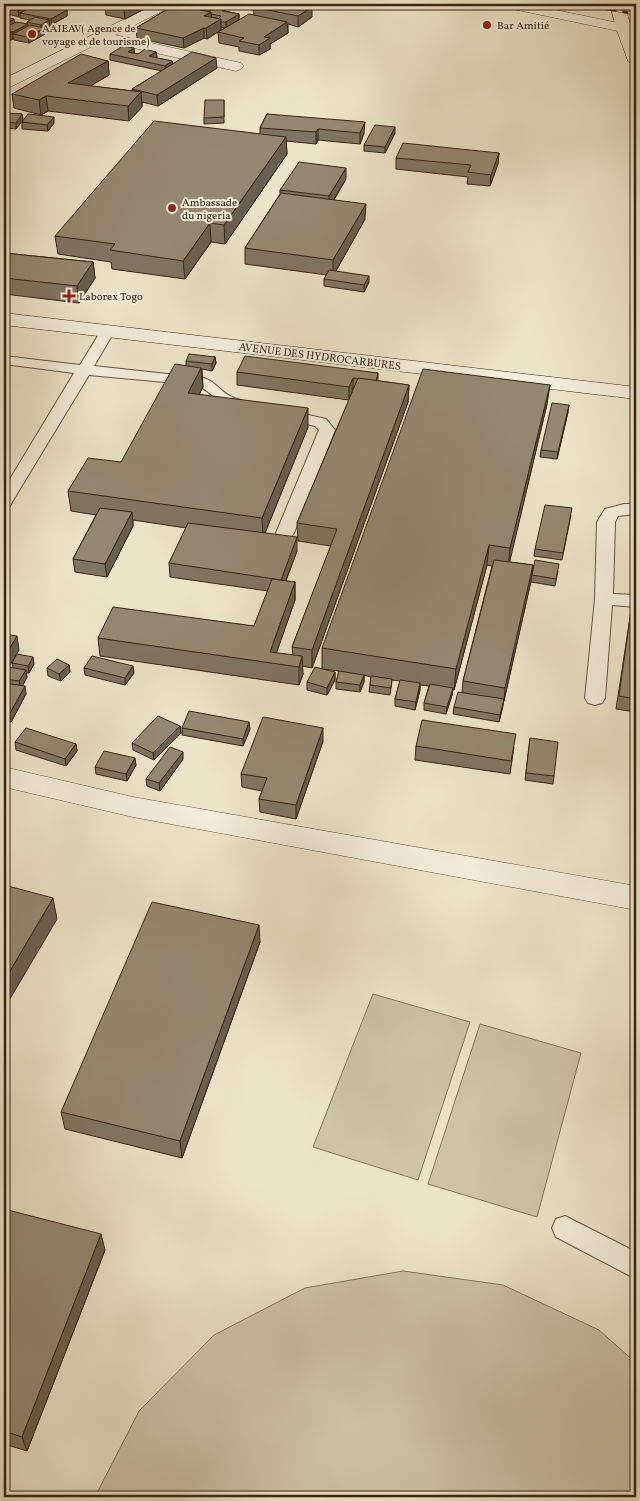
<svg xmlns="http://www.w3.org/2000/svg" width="640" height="1501" font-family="Vollkorn,serif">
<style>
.green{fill:#cdc3a9;stroke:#82745e}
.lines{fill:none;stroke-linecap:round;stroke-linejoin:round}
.lane-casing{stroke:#645441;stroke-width:2}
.street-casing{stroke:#645441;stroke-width:1}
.secondary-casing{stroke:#362414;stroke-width:1}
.highway-casing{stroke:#362414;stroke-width:1}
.lane{fill:#f3eddb;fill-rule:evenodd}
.street{fill:#f3eddb;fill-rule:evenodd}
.secondary{fill:#f3eddb;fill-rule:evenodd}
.highway{fill:#ece4c8;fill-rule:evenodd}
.rail-casing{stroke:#362414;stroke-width:3}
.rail{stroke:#f3eddb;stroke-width:2;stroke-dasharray:6;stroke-linecap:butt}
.wall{fill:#807562;stroke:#362414;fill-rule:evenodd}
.shaded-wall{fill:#685f50;stroke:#362414}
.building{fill:#958872;stroke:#362414}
.poi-dot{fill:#8f2418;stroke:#f3eddb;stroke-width:2}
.labels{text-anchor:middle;stroke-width:4;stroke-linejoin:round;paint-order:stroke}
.far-poi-label{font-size:11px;fill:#362414;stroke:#f3eddb;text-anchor:start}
.far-street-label{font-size:11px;fill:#362414;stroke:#f3eddb}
</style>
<rect width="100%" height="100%" fill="#ece4c8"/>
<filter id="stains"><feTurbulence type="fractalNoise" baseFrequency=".004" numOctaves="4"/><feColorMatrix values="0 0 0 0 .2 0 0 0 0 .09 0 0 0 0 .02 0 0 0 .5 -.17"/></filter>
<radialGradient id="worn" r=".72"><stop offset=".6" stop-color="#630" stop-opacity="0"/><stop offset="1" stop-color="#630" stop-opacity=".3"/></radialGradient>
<g class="green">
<path d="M 373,994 L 470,1022 L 418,1180 L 313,1147 Z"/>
<path d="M 480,1024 L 581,1053 L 537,1217 L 428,1184 Z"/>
<path d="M 403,1271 L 503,1285 L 599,1330 L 636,1363 L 636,1497 L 95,1497 L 139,1411 L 214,1335 L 305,1288 Z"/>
</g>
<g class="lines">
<defs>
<g id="lane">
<path d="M 107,328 L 112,329 L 114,332 L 94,366 L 204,378 C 216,382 220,391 230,396 C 237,400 247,400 252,406 L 249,409 C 225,415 214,392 197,385 L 89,375 L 12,502 L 10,506 L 4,507 L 4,489 L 74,373 L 4,364 L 4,356 L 80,365 L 102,329 Z"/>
<path d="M 282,409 L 326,419 L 335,430 L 294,533 L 291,537 L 285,538 L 279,537 L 276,533 L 319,430 L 315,426 L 276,417 L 274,414 L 276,411 Z"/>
<path d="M 624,504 L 636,504 L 636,514 L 618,516 L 615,522 L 613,594 L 636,595 L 636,607 L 612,605 L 605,698 L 602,703 L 595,705 L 588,703 L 585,698 L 595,599 L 597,522 L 605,509 Z"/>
<path d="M 565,1216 L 636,1252 L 636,1279 L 556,1237 L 552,1228 L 556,1219 Z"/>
</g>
<g id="street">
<path d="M 155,4 L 172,4 L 170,7 L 115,35 L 241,63 L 244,66 L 241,69 L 236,71 L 103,41 L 4,90 L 4,79 Z"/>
<path d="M 501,4 L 527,4 L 623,24 L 628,25 L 630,28 L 628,31 L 623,32 L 508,8 L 503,7 Z"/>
<path d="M 4,767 L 133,797 L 636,886 L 636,910 L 133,817 L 4,787 Z"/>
</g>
<path id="secondary" d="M 4,313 L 636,387 L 636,399 L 4,325 Z"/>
<path id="highway" d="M 610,4 L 624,4 L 636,43 L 636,65 L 631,64 L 628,61 L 616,28 Z"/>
</defs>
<use href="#lane" class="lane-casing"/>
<use href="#street" class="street-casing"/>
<use href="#secondary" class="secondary-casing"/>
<use href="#highway" class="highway-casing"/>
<use href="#lane" class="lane"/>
<use href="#street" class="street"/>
<use href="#secondary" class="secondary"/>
<use href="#highway" class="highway"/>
<defs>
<path id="rail" d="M 581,4 L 636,14"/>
</defs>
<use href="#rail" class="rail-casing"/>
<use href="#rail" class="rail"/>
</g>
<g class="wall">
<path d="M 4,4 L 40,4 L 39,4 L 67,10 L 67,16 L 51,25 L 50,24 L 50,26 L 45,29 L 45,34 L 29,43 L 14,40 L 13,38 L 13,39 L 5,43 L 4,43 ZM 4,13 L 19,17 L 20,16 L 20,18 L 30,20 L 27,22 L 27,24 L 14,22 L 4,17 Z"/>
<path d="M 107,4 L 154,4 L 125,19 L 106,15 L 105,5 Z"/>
<path d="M 176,4 L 228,4 L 221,8 L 225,9 L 225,11 L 239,14 L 239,20 L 254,15 L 253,7 L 257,5 L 255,4 L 298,4 L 312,17 L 298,27 L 288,24 L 288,33 L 270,44 L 270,49 L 259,55 L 239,51 L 239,47 L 219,43 L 218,32 L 225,28 L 221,27 L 221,30 L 207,39 L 204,38 L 184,48 L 137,38 L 136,28 Z"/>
<path d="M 134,48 L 134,53 L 138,54 L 156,52 L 157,57 L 156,58 L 172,61 L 172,65 L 217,68 L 158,106 L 142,102 L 142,107 L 129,121 L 48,111 L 41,115 L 14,108 L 12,94 L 108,61 L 109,75 L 90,86 L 133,91 L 132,89 L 162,71 L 110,60 L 110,54 Z"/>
<path d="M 224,100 L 224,123 L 204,124 L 204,118 Z"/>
<path d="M 4,114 L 22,114 L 23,120 L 16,129 L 4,128 Z"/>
<path d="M 267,114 L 364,133 L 360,144 L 318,140 L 316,144 L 286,141 L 287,154 L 225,244 L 211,242 L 185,279 L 112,269 L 111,262 L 58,254 L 55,236 L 260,134 L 260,128 Z"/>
<path d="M 22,122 L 54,123 L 48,131 L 22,129 Z"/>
<path d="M 395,133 L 385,153 L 364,151 L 364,145 Z"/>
<path d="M 499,153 L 498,164 L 490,186 L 467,184 L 468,177 L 396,169 L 396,158 Z"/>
<path d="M 346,179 L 334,200 L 365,219 L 336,271 L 369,282 L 364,292 L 324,286 L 324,279 L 327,275 L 245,264 L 245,248 L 280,194 L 280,190 Z"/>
<path d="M 4,253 L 93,262 L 95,278 L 79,303 L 4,294 Z"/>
<path d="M 215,357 L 216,363 L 212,371 L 202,369 L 203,387 L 199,394 L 308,427 L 265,533 L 297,551 L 286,581 L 295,582 L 295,600 L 276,653 L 293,655 L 292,647 L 331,546 L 298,541 L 297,523 L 349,400 L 237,385 L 237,372 L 378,373 L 378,381 L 409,385 L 408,402 L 312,668 L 302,666 L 303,674 L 299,685 L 100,656 L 98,638 L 254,626 L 268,591 L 170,577 L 169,563 L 186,528 L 133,520 L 133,526 L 107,577 L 75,572 L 73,559 L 96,515 L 71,511 L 68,491 L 121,462 L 186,366 L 186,361 Z"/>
<path d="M 547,404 L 509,562 L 533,565 L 532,573 L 558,571 L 555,586 L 531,582 L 531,581 L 499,722 L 453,714 L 454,707 L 462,692 L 463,681 L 492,566 L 487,565 L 454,690 L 453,690 L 452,695 L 446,714 L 424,710 L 424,703 L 429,686 L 420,685 L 420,690 L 415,710 L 395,706 L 395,699 L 400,681 L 392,680 L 390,695 L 369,692 L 370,685 L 371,677 L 364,675 L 364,682 L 360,692 L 336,689 L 336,682 L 339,671 L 322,669 L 322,648 Z"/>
<path d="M 568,412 L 557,459 L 540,457 L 541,450 Z"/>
<path d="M 571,515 L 562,560 L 534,556 L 535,549 Z"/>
<path d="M 631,611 L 636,612 L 636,712 L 616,709 Z"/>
<path d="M 12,663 L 34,664 L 29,673 L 26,673 L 27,677 L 22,686 L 26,694 L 11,722 L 4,721 L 4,678 L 13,668 Z"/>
<path d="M 69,665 L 70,672 L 61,681 L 48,676 L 47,668 Z"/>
<path d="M 84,668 L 134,673 L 125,685 L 85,675 Z"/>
<path d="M 335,672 L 335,680 L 327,695 L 307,690 L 307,682 Z"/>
<path d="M 180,726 L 181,733 L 154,760 L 133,750 L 132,743 Z"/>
<path d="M 182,728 L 250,729 L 243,746 L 182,735 Z"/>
<path d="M 530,738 L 554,776 L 553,784 L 525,780 Z"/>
<path d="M 323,741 L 296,819 L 260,812 L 259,799 L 262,791 L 242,787 L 241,774 Z"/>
<path d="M 15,742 L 76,744 L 77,751 L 66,766 L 16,750 Z"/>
<path d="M 416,746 L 514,747 L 510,774 L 415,760 Z"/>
<path d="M 183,759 L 160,791 L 147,786 L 146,779 Z"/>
<path d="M 136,765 L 127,781 L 96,774 L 95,767 Z"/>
<path d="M 260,942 L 182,1158 L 65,1129 L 61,1112 Z"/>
<path d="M 4,1209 L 105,1250 L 27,1451 L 4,1444 Z"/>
</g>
<g class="shaded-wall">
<path d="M 31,4 L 32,10 L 20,13 L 20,16 L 19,17 L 18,11 Z"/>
<path d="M 134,4 L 154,4 L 125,19 L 124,9 Z"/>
<path d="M 204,4 L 207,4 L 207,12 L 196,9 Z"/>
<path d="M 219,4 L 228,4 L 215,12 L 215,6 Z"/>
<path d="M 312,7 L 312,17 L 298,27 L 298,16 Z"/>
<path d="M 67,10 L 67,16 L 51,25 L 51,19 Z"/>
<path d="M 211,12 L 212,22 L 204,16 Z"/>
<path d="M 239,14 L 239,20 L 226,28 L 226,22 Z"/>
<path d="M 14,19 L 15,25 L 4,30 L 4,25 Z"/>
<path d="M 221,19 L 221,30 L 207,39 L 206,28 Z"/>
<path d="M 49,20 L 50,26 L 45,29 L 45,34 L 29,43 L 28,37 L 42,30 L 41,25 Z"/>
<path d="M 287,22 L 288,33 L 270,44 L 270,49 L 259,55 L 259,45 L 264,37 Z"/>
<path d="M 28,24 L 28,30 L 14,34 L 13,32 Z"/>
<path d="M 204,28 L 204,38 L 184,48 L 183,38 Z"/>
<path d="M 13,33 L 13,39 L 5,43 L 4,38 Z"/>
<path d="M 134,48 L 134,54 L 128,52 Z"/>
<path d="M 156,52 L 157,57 L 150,62 L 149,56 Z"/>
<path d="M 216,58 L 217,68 L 158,106 L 157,95 Z"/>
<path d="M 108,61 L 109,75 L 70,98 L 68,83 Z"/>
<path d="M 172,61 L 173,67 L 166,72 L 165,66 Z"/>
<path d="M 141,92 L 142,107 L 129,121 L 128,106 Z"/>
<path d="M 46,96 L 48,111 L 41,115 L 39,100 Z"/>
<path d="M 22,114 L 23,120 L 16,129 L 16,123 Z"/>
<path d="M 54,117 L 54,123 L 48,131 L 47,125 Z"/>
<path d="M 365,122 L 364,133 L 360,144 L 360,133 Z"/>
<path d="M 395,127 L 395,133 L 385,153 L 385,147 Z"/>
<path d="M 318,129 L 318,140 L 316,144 L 316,132 Z"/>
<path d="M 286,137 L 287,154 L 225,244 L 224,225 Z"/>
<path d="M 499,153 L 498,164 L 490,186 L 491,175 Z"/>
<path d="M 346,168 L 346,179 L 329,207 L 329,196 Z"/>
<path d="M 366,204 L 365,219 L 333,276 L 333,260 Z"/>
<path d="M 210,223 L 211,242 L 185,279 L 183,261 Z"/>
<path d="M 93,262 L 95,278 L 79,303 L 77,286 Z"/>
<path d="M 369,276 L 369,282 L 364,292 L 364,285 Z"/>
<path d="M 215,357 L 216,363 L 212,371 L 212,364 Z"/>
<path d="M 201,368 L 203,387 L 190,412 L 188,393 Z"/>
<path d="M 353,378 L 353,390 L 349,400 L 349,387 Z"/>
<path d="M 409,385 L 408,402 L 312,668 L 312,650 Z"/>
<path d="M 550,385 L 547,404 L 508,569 L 510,548 Z"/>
<path d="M 569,405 L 568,412 L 557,459 L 558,452 Z"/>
<path d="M 308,408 L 308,427 L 263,538 L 262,518 Z"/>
<path d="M 132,512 L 133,526 L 107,577 L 105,564 Z"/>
<path d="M 297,537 L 297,551 L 281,593 L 281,580 Z"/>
<path d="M 489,545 L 487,565 L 454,690 L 456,669 Z"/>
<path d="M 533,565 L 531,581 L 504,701 L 505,688 Z"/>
<path d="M 295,582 L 295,600 L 273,663 L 270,652 Z"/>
<path d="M 17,636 L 19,650 L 4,675 L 4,658 Z"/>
<path d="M 302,656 L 303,674 L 299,685 L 299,667 Z"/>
<path d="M 33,657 L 34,664 L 29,673 L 28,666 Z"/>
<path d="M 69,665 L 70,672 L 61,681 L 59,674 Z"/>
<path d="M 133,666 L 134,673 L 125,685 L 125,678 Z"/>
<path d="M 26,670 L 27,677 L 21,689 L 19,681 Z"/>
<path d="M 335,672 L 335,680 L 327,695 L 327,688 Z"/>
<path d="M 364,675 L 364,682 L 360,692 L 360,685 Z"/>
<path d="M 420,683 L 420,690 L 415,710 L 416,702 Z"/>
<path d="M 25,686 L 26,694 L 11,722 L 9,715 Z"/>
<path d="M 453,688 L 452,695 L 446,714 L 447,707 Z"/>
<path d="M 504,699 L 503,706 L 499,722 L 500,715 Z"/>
<path d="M 249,722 L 250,729 L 243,746 L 243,739 Z"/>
<path d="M 180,726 L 181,733 L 154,760 L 153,753 Z"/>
<path d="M 323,728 L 323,741 L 296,819 L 296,805 Z"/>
<path d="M 76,744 L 77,751 L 66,766 L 65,759 Z"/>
<path d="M 183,752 L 183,759 L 160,791 L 159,783 Z"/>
<path d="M 135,758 L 136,765 L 127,781 L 126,774 Z"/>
<path d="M 53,898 L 57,919 L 4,1009 L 4,981 Z"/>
<path d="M 259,925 L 260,942 L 182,1158 L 180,1141 Z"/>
<path d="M 101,1234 L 105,1250 L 27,1451 L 22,1437 Z"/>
</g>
<g class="building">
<path d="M 4,4 L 31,4 L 18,11 L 4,8 Z"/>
<path d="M 36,4 L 67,10 L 51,19 L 20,13 Z"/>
<path d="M 107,4 L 134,4 L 124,9 L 105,5 Z"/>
<path d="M 176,4 L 204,4 L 196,9 L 211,12 L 204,16 L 221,19 L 206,28 L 204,28 L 183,38 L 136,28 Z"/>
<path d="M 207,4 L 219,4 L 215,6 Z"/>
<path d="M 259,4 L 298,4 L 312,7 L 298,16 L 253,7 Z"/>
<path d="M 216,7 L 225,9 L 222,11 L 239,14 L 226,22 L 221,22 L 221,19 L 218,19 L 221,16 L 211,14 L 211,12 L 209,11 Z"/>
<path d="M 249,14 L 287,22 L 264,37 L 270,38 L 259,45 L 239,41 L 244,38 L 218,32 Z"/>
<path d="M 4,17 L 14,19 L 4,25 Z"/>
<path d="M 35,17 L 49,20 L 41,25 L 27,22 Z"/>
<path d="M 16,22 L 28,24 L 13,32 L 4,30 L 4,28 Z"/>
<path d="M 30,25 L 45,28 L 28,37 L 13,34 Z"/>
<path d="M 4,31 L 13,33 L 4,38 Z"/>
<path d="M 123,46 L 134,48 L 128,52 L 138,54 L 145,49 L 156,52 L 149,56 L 172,61 L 165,66 L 110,54 Z"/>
<path d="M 192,52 L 216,58 L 157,95 L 132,89 Z"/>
<path d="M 81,54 L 108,61 L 68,83 L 141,92 L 128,106 L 46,96 L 39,100 L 12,94 Z"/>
<path d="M 205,100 L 224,100 L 224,117 L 204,118 Z"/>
<path d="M 5,113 L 22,114 L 16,123 L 4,122 L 4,114 Z"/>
<path d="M 28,114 L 54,117 L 47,125 L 22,122 Z"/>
<path d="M 267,114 L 365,122 L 360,133 L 318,129 L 316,132 L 260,128 Z"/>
<path d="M 154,121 L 286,137 L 224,225 L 210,223 L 183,261 L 110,250 L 115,244 L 55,236 Z"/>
<path d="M 375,125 L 395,127 L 385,147 L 364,145 Z"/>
<path d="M 403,143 L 499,153 L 491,175 L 468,172 L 471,165 L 396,158 Z"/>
<path d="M 299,162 L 346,168 L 329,196 L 280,190 Z"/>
<path d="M 281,193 L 366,204 L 333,260 L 245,248 Z"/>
<path d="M 4,253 L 93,262 L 77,286 L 4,278 Z"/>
<path d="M 329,270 L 369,276 L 364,285 L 324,279 Z"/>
<path d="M 189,354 L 215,357 L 212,364 L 186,361 Z"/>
<path d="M 245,356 L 378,373 L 376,381 L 353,378 L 349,387 L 237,372 Z"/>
<path d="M 175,364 L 201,368 L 188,393 L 308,408 L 262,518 L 68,491 L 88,458 L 121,462 Z"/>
<path d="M 423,369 L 550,385 L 510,548 L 489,545 L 456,669 L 322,648 Z"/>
<path d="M 358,378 L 409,385 L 312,650 L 292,647 L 337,529 L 297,523 Z"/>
<path d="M 552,403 L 569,405 L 558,452 L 541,450 Z"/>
<path d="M 545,505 L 572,508 L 563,553 L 535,549 Z"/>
<path d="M 100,508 L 132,512 L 105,564 L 73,559 Z"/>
<path d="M 188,523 L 297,537 L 281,580 L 169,563 Z"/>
<path d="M 494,560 L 533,565 L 505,688 L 463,681 Z"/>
<path d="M 535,560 L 559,564 L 556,579 L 532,575 Z"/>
<path d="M 272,579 L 295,582 L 270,652 L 302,656 L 299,667 L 98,638 L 113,607 L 254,626 Z"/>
<path d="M 631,611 L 636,612 L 636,699 L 619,696 Z"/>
<path d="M 4,634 L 17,636 L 4,658 Z"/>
<path d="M 17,654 L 33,657 L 28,666 L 12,663 Z"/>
<path d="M 92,656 L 133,666 L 125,678 L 84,668 Z"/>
<path d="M 57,659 L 69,665 L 59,674 L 47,668 Z"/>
<path d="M 9,667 L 26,670 L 19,681 L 4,679 Z"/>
<path d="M 315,667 L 335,672 L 327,688 L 307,682 Z"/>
<path d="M 339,671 L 364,675 L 360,685 L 336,682 Z"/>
<path d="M 371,676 L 392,679 L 391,688 L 370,685 Z"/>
<path d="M 400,680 L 420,683 L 416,702 L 395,699 Z"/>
<path d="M 4,683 L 25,686 L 9,715 L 4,714 Z"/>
<path d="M 430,684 L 453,688 L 447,707 L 424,703 Z"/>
<path d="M 458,692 L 504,699 L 500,715 L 454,707 Z"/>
<path d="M 189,711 L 249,722 L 243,739 L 182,728 Z"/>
<path d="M 158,716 L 180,726 L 153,753 L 132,743 Z"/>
<path d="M 263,717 L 323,728 L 296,805 L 259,799 L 267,778 L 241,774 Z"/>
<path d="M 422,720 L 516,734 L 511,761 L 416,746 Z"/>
<path d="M 26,728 L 76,744 L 65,759 L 15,742 Z"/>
<path d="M 530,738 L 558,742 L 554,776 L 526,773 Z"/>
<path d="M 170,747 L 183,752 L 159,783 L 146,779 Z"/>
<path d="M 104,751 L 135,758 L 126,774 L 95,767 Z"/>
<path d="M 4,885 L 53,898 L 4,981 Z"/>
<path d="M 152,902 L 259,925 L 180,1141 L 61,1112 Z"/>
<path d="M 4,1209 L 101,1234 L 22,1437 L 4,1431 Z"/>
</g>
<g class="poi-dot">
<circle cx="487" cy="25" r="5"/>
<circle cx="32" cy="34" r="5"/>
<circle cx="172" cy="208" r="5"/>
<path d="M66.5 288.5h5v5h5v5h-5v5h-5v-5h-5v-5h5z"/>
</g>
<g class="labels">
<g class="far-poi-label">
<text x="497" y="29">Bar Amitié</text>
<text x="42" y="32">AAIEAV( Agence de<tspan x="42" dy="13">voyage et de tourisme)</tspan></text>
<text x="182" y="206">Ambassade<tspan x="182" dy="13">du nigeria</tspan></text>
<text x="79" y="300">Laborex Togo</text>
</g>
<g class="far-street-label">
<text transform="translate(320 356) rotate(7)" y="4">AVENUE DES HYDROCARBURES</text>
</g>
</g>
<rect width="640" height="1501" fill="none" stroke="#ece4c8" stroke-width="20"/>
<rect x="5" y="5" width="630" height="1491" fill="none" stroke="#362414" stroke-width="2.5"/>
<rect x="10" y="10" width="620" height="1481" fill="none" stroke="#362414"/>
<rect width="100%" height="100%" filter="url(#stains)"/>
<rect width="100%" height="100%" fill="url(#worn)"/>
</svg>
